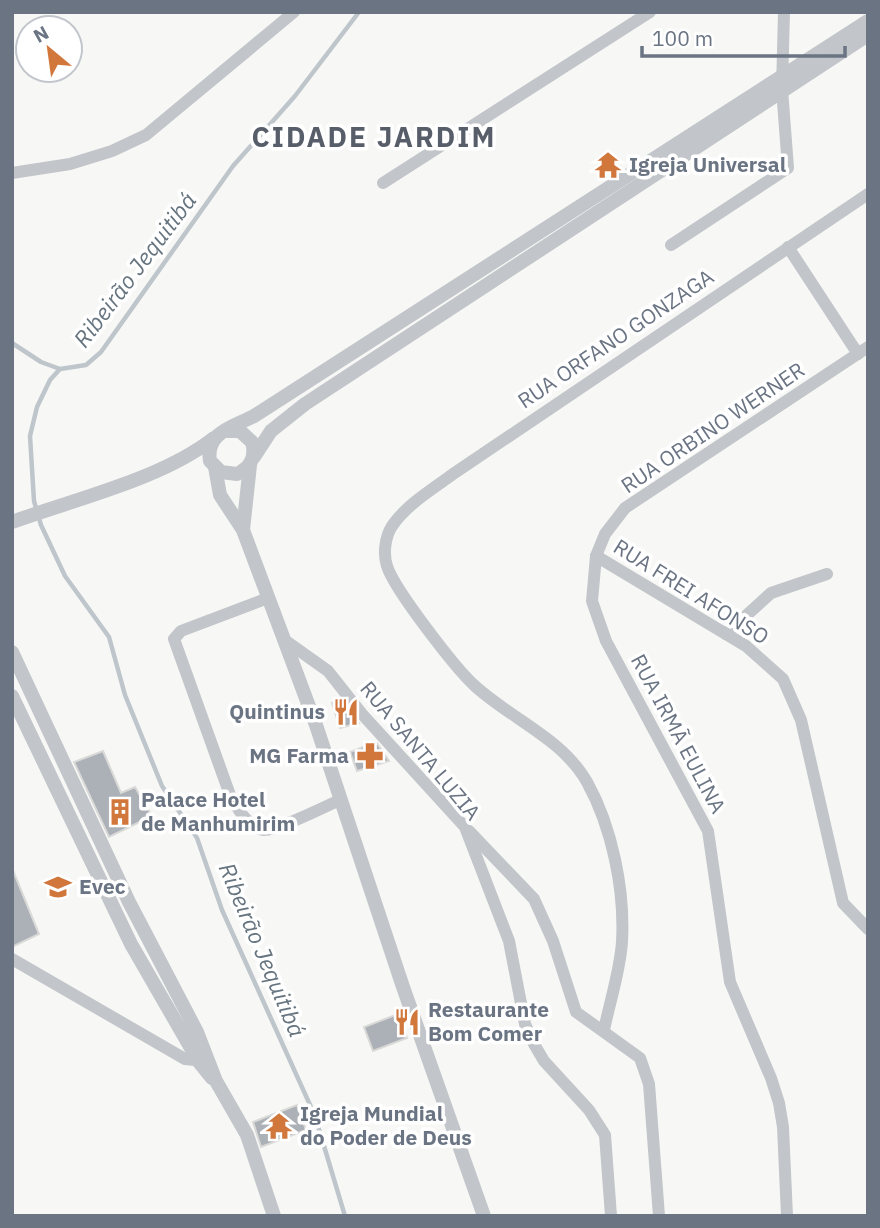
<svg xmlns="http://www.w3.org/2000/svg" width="880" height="1228" font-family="'IBM Plex Sans',sans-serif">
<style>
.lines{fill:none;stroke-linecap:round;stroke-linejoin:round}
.stream{stroke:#bec5cb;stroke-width:4.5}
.building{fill:#acb1b7;stroke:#d9d9d8;stroke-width:2}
.minor{stroke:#c2c5c9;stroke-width:12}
.tertiary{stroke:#c2c5c9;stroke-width:14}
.labels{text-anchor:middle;stroke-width:7;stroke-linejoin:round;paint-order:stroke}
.poi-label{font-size:21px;font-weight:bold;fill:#6a7483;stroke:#fff;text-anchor:start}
.street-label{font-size:21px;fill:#6a7483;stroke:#fff}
.water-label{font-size:23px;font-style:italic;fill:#66747f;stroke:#fff}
.district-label{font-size:28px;font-weight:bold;letter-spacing:2px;fill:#575e69;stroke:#fff}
</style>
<rect width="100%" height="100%" fill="#f7f8f6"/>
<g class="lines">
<g class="stream">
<path d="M 12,343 L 41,362 L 60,369"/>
<path d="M 345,1216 L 315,1116 L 222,910 L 197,838 L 162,786 L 125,695 L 109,637 L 65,576 L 41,525 L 34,501 L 30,436 L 37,407 L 50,380 L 60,369 L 86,365 L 101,352 L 233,166 L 295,96 L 359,12"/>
</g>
</g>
<g class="building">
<path d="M 340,700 L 355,719 L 359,723 L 340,728 L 332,703 Z"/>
<path d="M 376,742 L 389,761 L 357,771 L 350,752 Z"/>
<path d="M 103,751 L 121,793 L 135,787 L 152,816 L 109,837 L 74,762 Z"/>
<path d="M 12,868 L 39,934 L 12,947 Z"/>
<path d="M 398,1014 L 407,1038 L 373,1051 L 364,1027 Z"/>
<path d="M 297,1105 L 306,1130 L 261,1147 L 253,1122 Z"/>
</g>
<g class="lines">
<g class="minor">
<path d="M 12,173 L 70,164 L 112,151 L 146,135 L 294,12"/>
<path d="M 383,183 L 650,12"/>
<path d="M 671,245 L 788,168 L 782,89 L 784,12"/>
<path d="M 788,247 L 858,354"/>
<path d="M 596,556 L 746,646 L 783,679 L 801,720 L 843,903 L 868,929"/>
<path d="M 268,598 L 181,631 L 174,639 L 230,795 C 237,808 247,826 263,830 C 275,832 326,806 340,800"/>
<path d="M 726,634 L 771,593 L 827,574"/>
<path d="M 283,639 L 328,671 L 362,714 L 465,827 L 509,941 L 525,1024 L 534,1044 L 544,1061 L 589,1110 L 605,1135 L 611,1216"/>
<path d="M 469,831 L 534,899 L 553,941 L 576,1012 L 640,1058 L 649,1084 L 659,1216"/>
<path d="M 12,959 L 185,1059 L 205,1061"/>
<path d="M 604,1030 C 610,1001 620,971 622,942 C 625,890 612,827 587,782 C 562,738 511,719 475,686 C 456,669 394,589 387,566 C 383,554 385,537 392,526 C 407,504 433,489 453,474 L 868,194"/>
<path d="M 787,1216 L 783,1127 L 779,1103 L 771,1078 L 730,982 L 708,831 L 606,641 L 592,601 L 596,556 L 605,534 L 625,508 L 868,347"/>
</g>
<g class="tertiary">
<path d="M 224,431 L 240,431 L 252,442 C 256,457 251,467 237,474 L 221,472 L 210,461 C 205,432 234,427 254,416 L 868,21"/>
<path d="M 254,457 L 271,431 L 305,404 L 868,35"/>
<path d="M 215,467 L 220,495 L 243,530 L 316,725 L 403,987 L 484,1216"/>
<path d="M 12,522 C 75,499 162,479 214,438"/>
<path d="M 243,530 L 250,465"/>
<path d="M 12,652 L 129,902 L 197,1032 L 216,1081 L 247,1135 L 274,1216"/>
<path d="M 12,696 L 131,944 L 199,1062 L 212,1078"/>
</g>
</g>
<defs>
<symbol id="temple-bare" viewBox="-9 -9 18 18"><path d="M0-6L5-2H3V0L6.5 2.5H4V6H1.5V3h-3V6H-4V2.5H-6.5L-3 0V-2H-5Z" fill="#d2773c" stroke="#fff" stroke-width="2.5" paint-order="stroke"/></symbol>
<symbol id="restaurant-bare" viewBox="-9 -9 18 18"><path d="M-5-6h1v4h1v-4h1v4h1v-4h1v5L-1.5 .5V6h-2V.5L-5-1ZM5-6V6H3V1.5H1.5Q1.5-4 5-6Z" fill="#d2773c" stroke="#fff" stroke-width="2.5" paint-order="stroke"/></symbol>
<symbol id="pharmacy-bare" viewBox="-9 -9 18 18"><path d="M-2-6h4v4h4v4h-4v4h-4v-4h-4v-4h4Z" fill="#d2773c" stroke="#fff" stroke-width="2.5" paint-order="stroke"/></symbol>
<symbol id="building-bare" viewBox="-9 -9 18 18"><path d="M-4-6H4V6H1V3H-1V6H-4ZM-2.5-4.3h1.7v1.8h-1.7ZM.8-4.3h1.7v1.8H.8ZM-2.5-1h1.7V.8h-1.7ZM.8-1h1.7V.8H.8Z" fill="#d2773c" stroke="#fff" stroke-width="2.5" paint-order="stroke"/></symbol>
<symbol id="school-bare" viewBox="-9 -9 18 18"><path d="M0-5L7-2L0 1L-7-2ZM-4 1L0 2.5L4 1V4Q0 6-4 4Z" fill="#d2773c" stroke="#fff" stroke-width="2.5" paint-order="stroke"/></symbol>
</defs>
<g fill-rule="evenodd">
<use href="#temple-bare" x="589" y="146" width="38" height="38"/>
<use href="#restaurant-bare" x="327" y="693" width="38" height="38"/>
<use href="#pharmacy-bare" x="351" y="737" width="38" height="38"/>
<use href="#building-bare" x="101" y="793" width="38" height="38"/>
<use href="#school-bare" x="39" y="868" width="38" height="38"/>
<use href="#restaurant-bare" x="388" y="1003" width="38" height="38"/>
<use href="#temple-bare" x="260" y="1107" width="38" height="38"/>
</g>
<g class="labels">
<g class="poi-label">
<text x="629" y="172">Igreja Universal</text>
<text x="325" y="719" text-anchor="end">Quintinus</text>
<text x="349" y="763" text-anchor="end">MG Farma</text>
<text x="141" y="807">Palace Hotel<tspan x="141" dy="24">de Manhumirim</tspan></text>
<text x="79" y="894">Evec</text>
<text x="428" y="1017">Restaurante<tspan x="428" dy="24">Bom Comer</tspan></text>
<text x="300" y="1121">Igreja Mundial<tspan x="300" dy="24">do Poder de Deus</tspan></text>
</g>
<g class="street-label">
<text transform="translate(616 339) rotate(-34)" y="7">RUA ORFANO GONZAGA</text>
<text transform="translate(713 428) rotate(-34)" y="7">RUA ORBINO WERNER</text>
<text transform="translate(691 592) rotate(32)" y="7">RUA FREI AFONSO</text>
<text transform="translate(678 734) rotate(62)" y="7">RUA IRMÃ EULINA</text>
<text transform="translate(420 751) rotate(50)" y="7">RUA SANTA LUZIA</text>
</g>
<g class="water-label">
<text transform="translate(135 270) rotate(-53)" y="8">Ribeirão Jequitibá</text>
<text transform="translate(262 950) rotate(67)" y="8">Ribeirão Jequitibá</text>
</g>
<g class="district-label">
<text x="374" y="147">CIDADE JARDIM</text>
</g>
</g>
<rect width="880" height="1228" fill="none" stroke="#6a7483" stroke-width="28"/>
<g transform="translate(49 49) rotate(331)"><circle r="33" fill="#ffffff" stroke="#c3c7cd" stroke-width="2"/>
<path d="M0-5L12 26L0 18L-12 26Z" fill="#d2773c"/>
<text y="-10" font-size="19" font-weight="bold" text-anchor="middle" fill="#6a7483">N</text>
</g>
<path d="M642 46v10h203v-10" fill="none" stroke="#6a7483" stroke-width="3.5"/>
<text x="652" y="46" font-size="21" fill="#6a7483" stroke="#ffffff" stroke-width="5" paint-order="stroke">100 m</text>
</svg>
